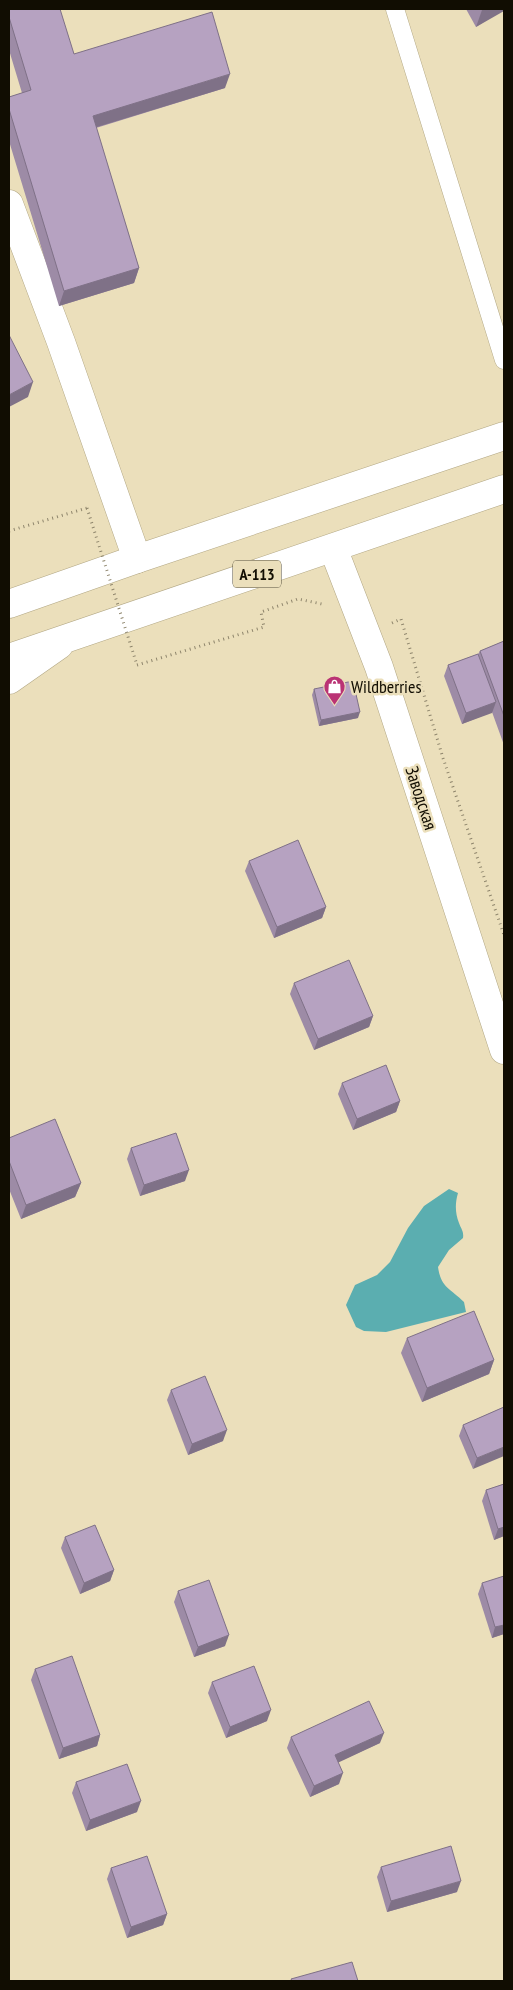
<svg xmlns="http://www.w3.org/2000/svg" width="513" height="1990" font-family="'PT Sans Narrow',sans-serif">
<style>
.water{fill:#5baeb0}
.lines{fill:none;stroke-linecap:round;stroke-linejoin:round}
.lane-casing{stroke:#b2a784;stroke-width:19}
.street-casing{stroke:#b2a784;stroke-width:29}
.highway-casing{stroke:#b2a784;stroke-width:29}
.path{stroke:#8e856c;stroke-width:3;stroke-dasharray:1 4;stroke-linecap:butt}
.lane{stroke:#fff;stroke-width:18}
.street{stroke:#fff;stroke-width:28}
.highway{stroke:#fff;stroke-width:28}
.path-bridge{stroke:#8e856c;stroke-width:3;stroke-dasharray:1 4;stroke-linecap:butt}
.wall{fill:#9d8ba6}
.shaded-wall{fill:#7f7187}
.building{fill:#b6a2c1;stroke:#7f7187}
.labels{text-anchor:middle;stroke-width:5;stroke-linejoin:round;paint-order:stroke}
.shield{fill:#ebdfbb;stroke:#524c3a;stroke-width:1}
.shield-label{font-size:16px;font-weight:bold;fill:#110d02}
.poi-label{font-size:18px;fill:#110d02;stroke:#ebdfbb;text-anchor:start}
.street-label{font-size:18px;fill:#110d02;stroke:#ebdfbb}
</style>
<rect width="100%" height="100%" fill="#ebdfbb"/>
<path class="water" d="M 449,1189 L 458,1193 C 455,1203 455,1213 459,1223 C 461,1229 464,1231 463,1238 L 449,1250 L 438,1267 C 441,1288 450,1288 464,1302 L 466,1312 L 386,1332 L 364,1331 L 356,1327 L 346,1305 L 355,1285 L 377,1275 L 390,1262 L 408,1228 L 424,1206 Z"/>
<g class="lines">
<defs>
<path id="lane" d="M 395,9 L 504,360"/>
<g id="street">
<path d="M 9,204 L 61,342 L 137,559"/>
<path d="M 333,548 L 379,667 L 504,1050"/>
<path d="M 9,680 L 59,645"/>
</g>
<g id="highway">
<path d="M 9,604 L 137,559 L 504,436"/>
<path d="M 9,658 L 504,489"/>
</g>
</defs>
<use href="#lane" class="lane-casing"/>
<use href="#street" class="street-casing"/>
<use href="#highway" class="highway-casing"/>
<g class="path">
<path d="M 9,531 L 87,508"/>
<path d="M 392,623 L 401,619 L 443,758 L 504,935"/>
<path d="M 137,665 L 264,627 L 261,612 L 298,599 L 322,604"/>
</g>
<use href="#lane" class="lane"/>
<use href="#street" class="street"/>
<use href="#highway" class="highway"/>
<path class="path-bridge" d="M 87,508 L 137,665"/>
</g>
<g class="wall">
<path d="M 9,9 L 74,54 L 225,88 L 96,128 L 139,268 L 134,283 L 59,306 L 9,141 L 9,97 L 22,93 L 9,50 Z"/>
<path d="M 466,9 L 504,9 L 476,27 Z"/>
<path d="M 504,641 L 504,745 L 492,712 L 462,724 L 444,676 L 448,665 L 478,654 L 480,651 Z"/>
<path d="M 314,689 L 358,718 L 319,726 L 312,695 Z"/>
<path d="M 249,861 L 326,907 L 322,918 L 274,938 L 245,871 Z"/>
<path d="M 294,983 L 373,1016 L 369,1027 L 314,1050 L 290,994 Z"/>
<path d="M 342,1083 L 400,1101 L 396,1112 L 353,1130 L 338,1094 Z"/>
<path d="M 9,1138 L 81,1183 L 75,1197 L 21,1219 L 9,1189 Z"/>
<path d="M 131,1148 L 185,1181 L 140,1196 L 127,1159 Z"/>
<path d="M 407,1338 L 494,1360 L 489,1374 L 422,1402 L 401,1353 Z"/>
<path d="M 171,1390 L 223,1441 L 188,1455 L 167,1400 Z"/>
<path d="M 504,1407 L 473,1469 L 459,1436 L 463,1425 Z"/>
<path d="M 504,1484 L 504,1536 L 494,1540 L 482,1501 L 486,1490 Z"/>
<path d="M 65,1537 L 114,1570 L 110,1581 L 80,1594 L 61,1548 Z"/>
<path d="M 482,1583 L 504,1634 L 492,1638 L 478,1594 Z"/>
<path d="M 178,1591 L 225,1646 L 194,1657 L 174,1602 Z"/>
<path d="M 35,1669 L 100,1735 L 97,1746 L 59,1759 L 31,1680 Z"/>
<path d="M 212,1682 L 267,1721 L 226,1738 L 208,1693 Z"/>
<path d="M 291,1737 L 380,1743 L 338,1762 L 339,1784 L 310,1797 L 287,1748 Z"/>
<path d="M 76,1782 L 137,1812 L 86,1831 L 72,1793 Z"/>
<path d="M 381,1867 L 457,1892 L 387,1912 L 377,1877 Z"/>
<path d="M 111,1868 L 167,1914 L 163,1925 L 127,1938 L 107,1879 Z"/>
</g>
<g class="shaded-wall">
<path d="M 484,9 L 504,9 L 504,11 L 476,27 L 482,10 Z"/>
<path d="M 230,74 L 225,88 L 87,130 L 93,116 Z"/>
<path d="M 139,268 L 134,283 L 59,306 L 64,291 Z"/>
<path d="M 33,382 L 28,397 L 9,407 L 9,395 Z"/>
<path d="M 496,702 L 492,713 L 462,724 L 466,713 Z"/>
<path d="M 360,712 L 358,718 L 319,726 L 321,720 Z"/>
<path d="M 326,907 L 322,918 L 274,938 L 277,927 Z"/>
<path d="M 373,1016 L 369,1027 L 314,1050 L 318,1039 Z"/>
<path d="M 400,1101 L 396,1112 L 353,1130 L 357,1119 Z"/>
<path d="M 189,1170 L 185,1181 L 140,1196 L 144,1185 Z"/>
<path d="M 81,1183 L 75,1197 L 21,1219 L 26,1205 Z"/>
<path d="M 494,1360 L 489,1374 L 422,1402 L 427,1388 Z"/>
<path d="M 227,1430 L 223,1441 L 188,1455 L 192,1444 Z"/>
<path d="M 504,1447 L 504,1456 L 473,1469 L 477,1458 Z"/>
<path d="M 504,1527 L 504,1536 L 494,1540 L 498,1529 Z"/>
<path d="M 114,1570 L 110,1581 L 80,1594 L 84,1583 Z"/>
<path d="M 504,1625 L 504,1634 L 492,1638 L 495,1627 Z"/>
<path d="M 229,1635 L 225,1646 L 194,1657 L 198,1647 Z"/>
<path d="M 271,1710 L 267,1721 L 226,1738 L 230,1727 Z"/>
<path d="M 384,1733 L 380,1743 L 331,1766 L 335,1755 Z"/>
<path d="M 100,1735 L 97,1746 L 59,1759 L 63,1748 Z"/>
<path d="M 343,1773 L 339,1784 L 310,1797 L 314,1786 Z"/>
<path d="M 141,1801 L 137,1812 L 86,1831 L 90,1820 Z"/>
<path d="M 461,1881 L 457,1892 L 387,1912 L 391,1901 Z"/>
<path d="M 167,1914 L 163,1925 L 127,1938 L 131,1927 Z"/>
</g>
<g class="building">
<path d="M 9,9 L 60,9 L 74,54 L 212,12 L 230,74 L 93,116 L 139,268 L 64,291 L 9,109 L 9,97 L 31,90 L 9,17 Z"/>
<path d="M 9,335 L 33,382 L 9,395 Z"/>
<path d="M 504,641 L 504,716 L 480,651 Z"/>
<path d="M 478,654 L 496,702 L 466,713 L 448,665 Z"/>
<path d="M 353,681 L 360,712 L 321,720 L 314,689 Z"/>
<path d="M 298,840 L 326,907 L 277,927 L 249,861 Z"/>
<path d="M 349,960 L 373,1016 L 318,1039 L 294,983 Z"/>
<path d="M 386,1065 L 400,1101 L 357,1119 L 342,1083 Z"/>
<path d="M 55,1119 L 81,1183 L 26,1205 L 9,1161 L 9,1138 Z"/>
<path d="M 176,1133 L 189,1170 L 144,1185 L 131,1148 Z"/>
<path d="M 474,1311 L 494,1360 L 427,1388 L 407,1338 Z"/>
<path d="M 205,1376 L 227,1430 L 192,1444 L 171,1390 Z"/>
<path d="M 504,1407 L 504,1447 L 477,1458 L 463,1425 Z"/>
<path d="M 504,1484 L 504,1527 L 498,1529 L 486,1490 Z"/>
<path d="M 95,1525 L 114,1570 L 84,1583 L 65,1537 Z"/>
<path d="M 504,1576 L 504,1625 L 495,1627 L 482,1583 Z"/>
<path d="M 209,1580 L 229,1635 L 198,1647 L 178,1591 Z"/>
<path d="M 72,1656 L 100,1735 L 63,1748 L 35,1669 Z"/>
<path d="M 254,1666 L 271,1710 L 230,1727 L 212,1682 Z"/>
<path d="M 369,1701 L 384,1733 L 335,1755 L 343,1773 L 314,1786 L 291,1737 Z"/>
<path d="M 127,1764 L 141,1801 L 90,1820 L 76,1782 Z"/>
<path d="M 451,1846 L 461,1881 L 391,1901 L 381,1867 Z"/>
<path d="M 147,1856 L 167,1914 L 131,1927 L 111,1868 Z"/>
<path d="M 352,1962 L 358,1981 L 292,1981 L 291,1979 Z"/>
</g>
<defs>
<symbol id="shop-pin" viewBox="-11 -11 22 30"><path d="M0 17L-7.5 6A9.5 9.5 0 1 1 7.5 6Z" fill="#ba3374" stroke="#ebdfbb"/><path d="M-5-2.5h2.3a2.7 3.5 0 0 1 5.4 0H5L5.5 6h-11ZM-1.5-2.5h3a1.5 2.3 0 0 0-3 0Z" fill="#fff"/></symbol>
</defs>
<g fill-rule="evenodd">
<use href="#shop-pin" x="322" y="674" width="25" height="34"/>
</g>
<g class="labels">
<rect class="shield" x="233" y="560.5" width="48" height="27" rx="4"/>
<g class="shield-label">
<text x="257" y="580">А-113</text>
</g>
<g class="poi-label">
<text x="351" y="693">Wildberries</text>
</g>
<g class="street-label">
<text transform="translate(421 798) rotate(72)" y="6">Заводская</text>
</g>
</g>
<rect width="513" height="1990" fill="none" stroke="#110d02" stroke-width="20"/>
</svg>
